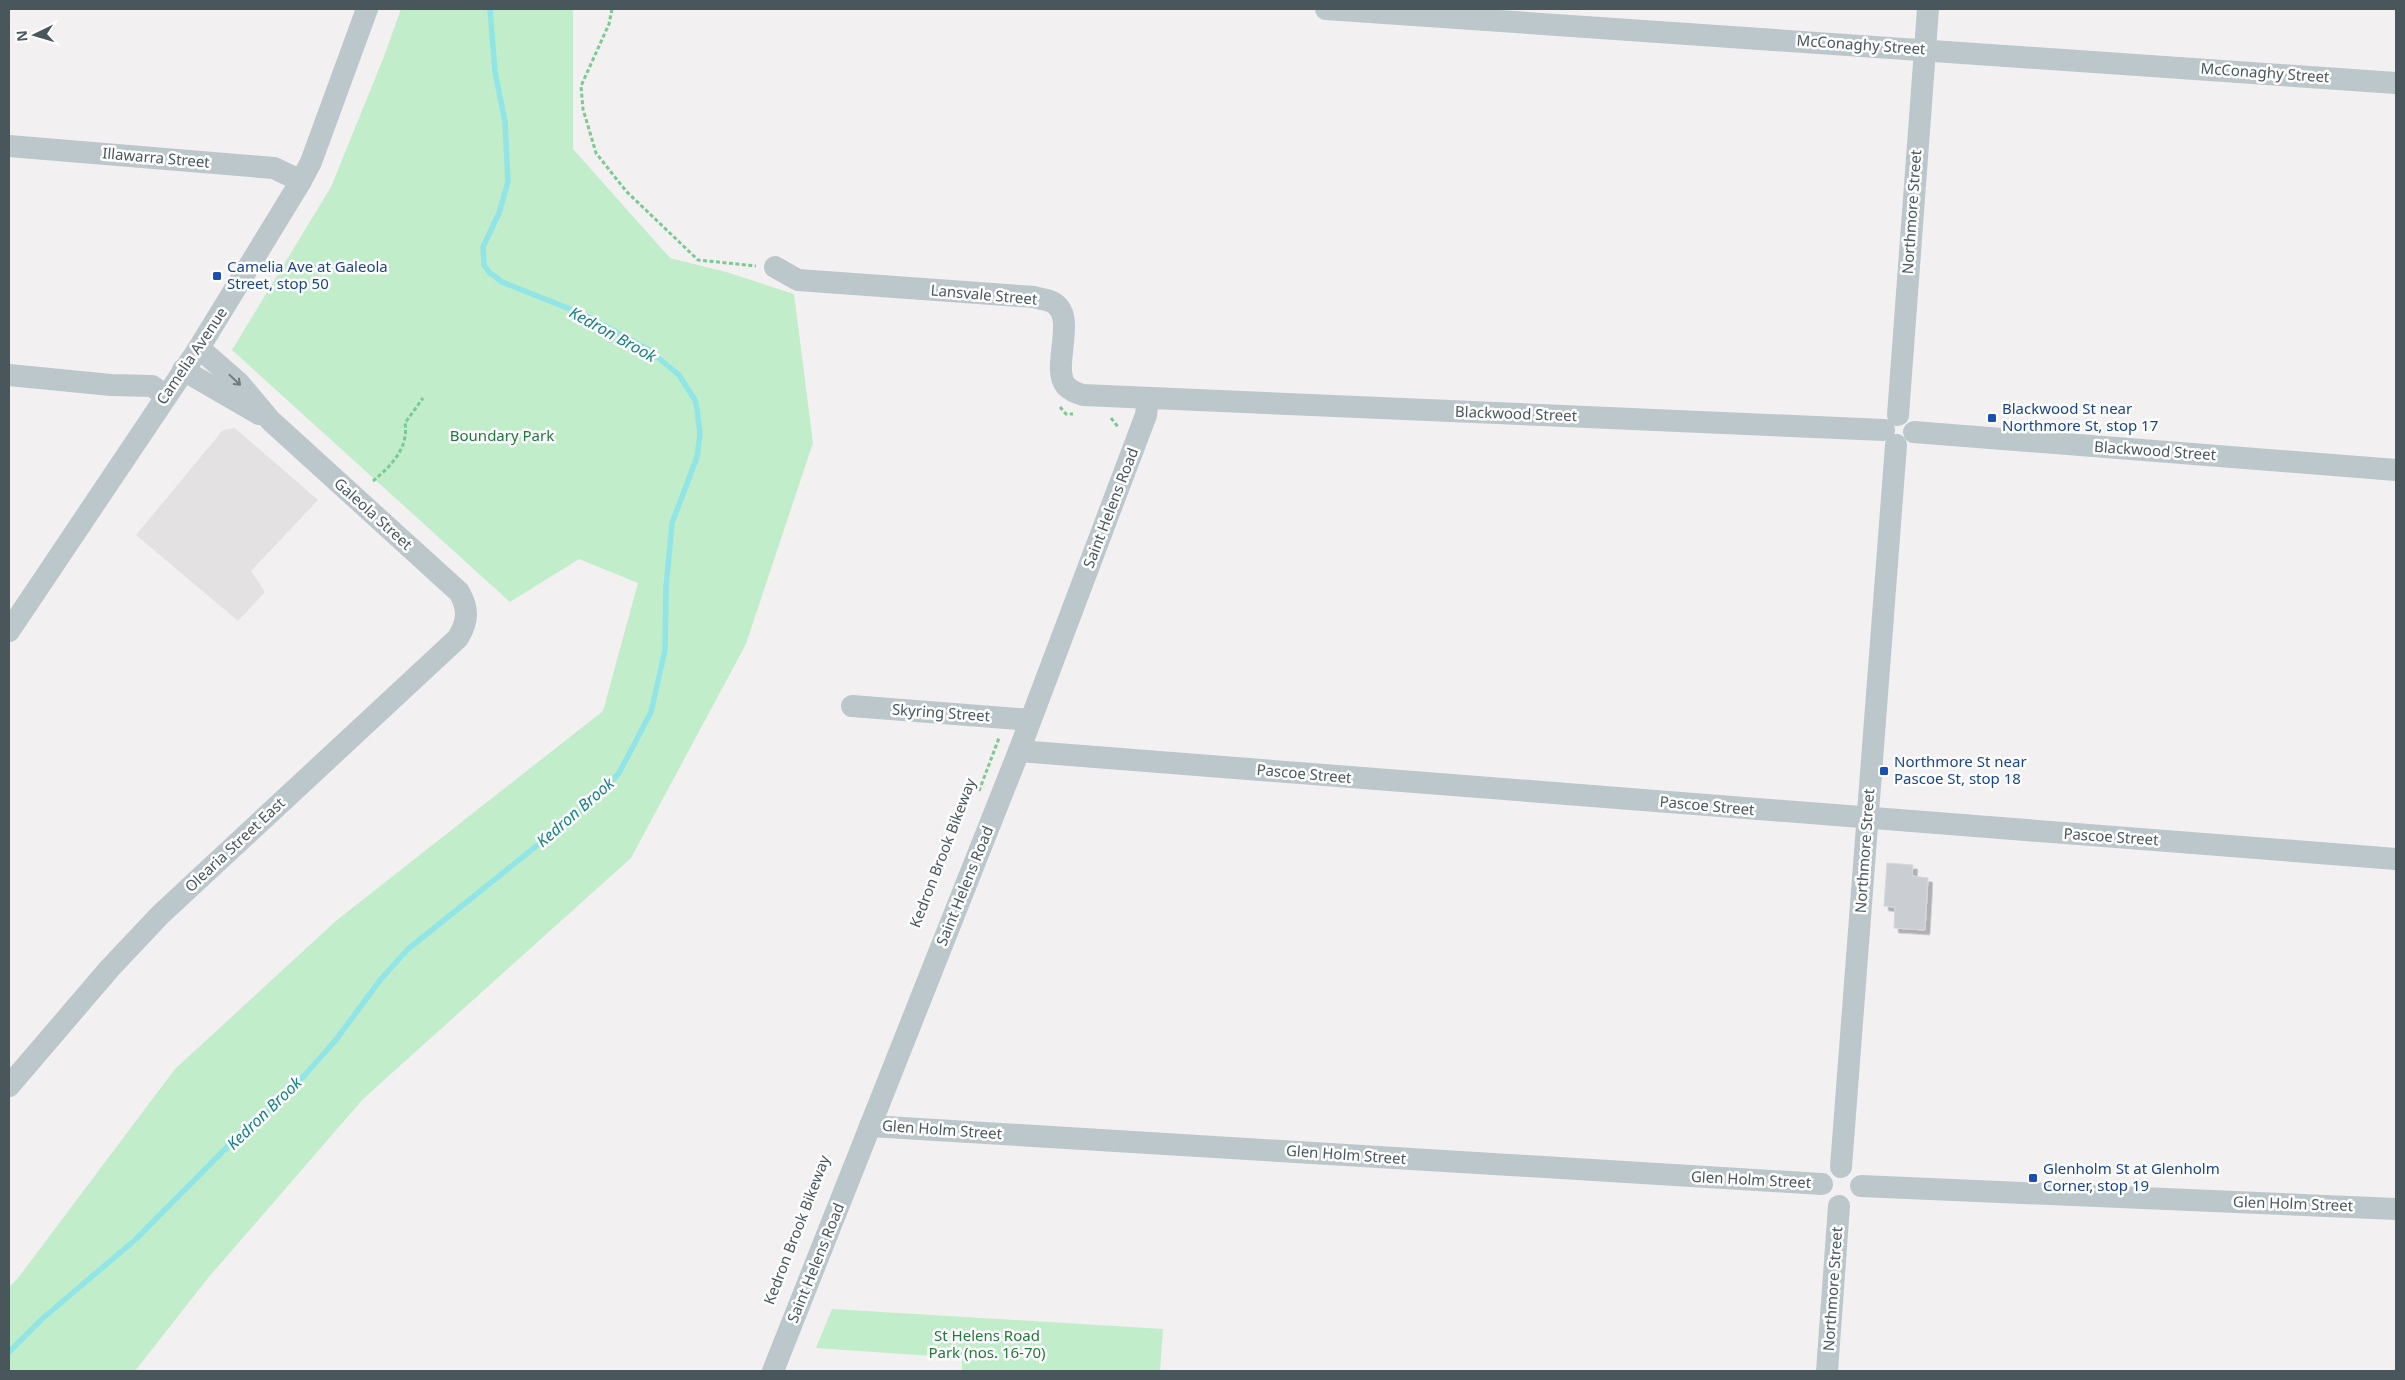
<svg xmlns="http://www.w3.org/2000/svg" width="2405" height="1380" font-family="'Noto Sans',sans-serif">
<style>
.education{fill:#e3e1e2}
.green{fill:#c1edca}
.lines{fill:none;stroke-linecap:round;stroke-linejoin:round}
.stream{stroke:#91e5e7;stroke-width:5.5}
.building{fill:#caced2;stroke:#d4d7db;filter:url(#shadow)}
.path{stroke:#7bc994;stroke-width:3;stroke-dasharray:4 2.5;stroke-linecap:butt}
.minor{stroke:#bcc7cc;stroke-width:22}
.oneway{stroke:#6c797e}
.transit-dot{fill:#1a4fb4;stroke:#fff;stroke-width:2}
.labels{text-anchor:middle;stroke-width:5;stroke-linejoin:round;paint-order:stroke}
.street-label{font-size:15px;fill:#49575c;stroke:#fff}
.transit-label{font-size:15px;fill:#164399;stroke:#fff;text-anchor:start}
.park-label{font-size:15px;fill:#1d7a3a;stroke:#fff}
.water-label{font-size:16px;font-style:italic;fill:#148387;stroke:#fff}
</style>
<defs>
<filter id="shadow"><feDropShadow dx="4.5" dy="4.5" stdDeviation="0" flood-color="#0004"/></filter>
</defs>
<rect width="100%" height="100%" fill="#f2f0f0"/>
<path class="education" d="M 235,428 L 318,500 L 251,571 L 265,592 L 238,621 L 136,535 L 223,430 Z"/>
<g class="green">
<path d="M 401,9 L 573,9 L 573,149 L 670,258 L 726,272 L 794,294 L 813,443 L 746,644 L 631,858 L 363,1099 L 208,1278 L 135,1371 L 9,1371 L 9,1287 L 18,1278 L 175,1069 L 337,920 L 603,711 L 638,583 L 579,559 L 510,602 L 232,350 L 331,187 L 383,59 Z"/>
<path d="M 832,1309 L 1163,1329 L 1160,1371 L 962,1371 L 962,1358 L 816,1348 Z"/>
</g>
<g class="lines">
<path class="stream" d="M 9,1352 L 43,1318 L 135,1240 L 236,1138 L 286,1096 L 335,1041 L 381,979 L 408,949 L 600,795 L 619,773 L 651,712 L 665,650 L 666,588 L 672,523 L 697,457 L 700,434 L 697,408 L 695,400 L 679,375 L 649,350 L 585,315 L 502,282 L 489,272 L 484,265 L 483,247 L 499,213 L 508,182 L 505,122 L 495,72 L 490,9"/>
</g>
<path class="building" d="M 1887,863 L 1913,865 L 1912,876 L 1928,878 L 1925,930 L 1894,928 L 1895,907 L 1884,906 Z"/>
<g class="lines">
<g class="path">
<path d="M 612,9 L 609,24 L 581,86 L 583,109 L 596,153 L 626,191 L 698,260 L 756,266"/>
<path d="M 1060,407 L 1066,414 L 1073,414"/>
<path d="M 1111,418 L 1119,428"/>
<path d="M 373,481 C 391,466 409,448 405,423 L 423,398"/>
<path d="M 979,791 L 999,738"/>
</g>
<g class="minor">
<path d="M 1326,9 L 2396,83"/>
<path d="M 9,146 L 274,168 L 301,181"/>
<path d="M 775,267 L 798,280 L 1034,297 C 1039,299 1047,299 1052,302 C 1079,315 1050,367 1066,386 C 1071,391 1076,393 1083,395 L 1884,430"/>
<path d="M 183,370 L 259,414"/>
<path d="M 9,375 L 111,385 L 152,386 L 166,396"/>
<path d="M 1898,415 L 1928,9"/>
<path d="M 1914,432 L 2396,470"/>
<path d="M 9,631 L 199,348 L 301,181 L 311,162 L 367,9"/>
<path d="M 852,706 L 1030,720"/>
<path d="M 1019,751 L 2396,859"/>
<path d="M 9,1086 L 110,968 L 160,915 L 458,638 C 468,621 469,609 459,592 L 271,421 L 239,383 L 199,348"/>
<path d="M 870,1126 L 1822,1184"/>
<path d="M 1841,1167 L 1896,445"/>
<path d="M 1861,1186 L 2396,1209"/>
<path d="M 773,1371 L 1019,751 L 1146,415 L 1148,398"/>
<path d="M 1827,1371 L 1839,1206"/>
</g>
</g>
<defs><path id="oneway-shaft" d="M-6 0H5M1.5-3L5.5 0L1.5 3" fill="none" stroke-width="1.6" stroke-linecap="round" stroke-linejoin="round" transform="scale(1.25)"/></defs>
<use class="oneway" href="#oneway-shaft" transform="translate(235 380) rotate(43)"/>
<g class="transit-dot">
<rect x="212" y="271" width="10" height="10" rx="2.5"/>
<rect x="1987" y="413" width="10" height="10" rx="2.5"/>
<rect x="1879" y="766" width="10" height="10" rx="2.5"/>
<rect x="2028" y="1173" width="10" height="10" rx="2.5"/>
</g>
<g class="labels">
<g class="street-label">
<text transform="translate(1861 45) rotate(4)" y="5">McConaghy Street</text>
<text transform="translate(2265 73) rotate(4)" y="5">McConaghy Street</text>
<text transform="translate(156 158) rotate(5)" y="5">Illawarra Street</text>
<text transform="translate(1912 212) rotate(-86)" y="5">Northmore Street</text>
<text transform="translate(984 295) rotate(5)" y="5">Lansvale Street</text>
<text transform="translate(192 356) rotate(-56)" y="5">Camelia Avenue</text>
<text transform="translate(1516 414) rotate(2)" y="5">Blackwood Street</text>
<text transform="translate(2155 451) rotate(4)" y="5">Blackwood Street</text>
<text transform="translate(1111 508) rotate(-69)" y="5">Saint Helens Road</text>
<text transform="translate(373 514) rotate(42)" y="5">Galeola Street</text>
<text transform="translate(941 713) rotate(4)" y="5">Skyring Street</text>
<text transform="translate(1304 774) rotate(5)" y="5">Pascoe Street</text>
<text transform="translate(1707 806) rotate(5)" y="5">Pascoe Street</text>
<text transform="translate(2111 837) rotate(4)" y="5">Pascoe Street</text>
<text transform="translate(235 845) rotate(-43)" y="5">Olearia Street East</text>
<text transform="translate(1865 851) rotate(-86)" y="5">Northmore Street</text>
<text transform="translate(943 853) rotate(-69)" y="5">Kedron Brook Bikeway</text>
<text transform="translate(965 886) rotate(-68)" y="5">Saint Helens Road</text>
<text transform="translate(942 1130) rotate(4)" y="5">Glen Holm Street</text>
<text transform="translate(1346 1155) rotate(4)" y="5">Glen Holm Street</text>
<text transform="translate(1751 1180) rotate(3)" y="5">Glen Holm Street</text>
<text transform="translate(2293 1204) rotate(2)" y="5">Glen Holm Street</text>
<text transform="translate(797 1230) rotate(-69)" y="5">Kedron Brook Bikeway</text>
<text transform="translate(816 1263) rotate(-68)" y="5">Saint Helens Road</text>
<text transform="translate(1833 1289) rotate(-86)" y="5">Northmore Street</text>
</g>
<g class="transit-label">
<text x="227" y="272">Camelia Ave at Galeola<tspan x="227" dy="17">Street, stop 50</tspan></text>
<text x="2002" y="414">Blackwood St near<tspan x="2002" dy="17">Northmore St, stop 17</tspan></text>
<text x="1894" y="767">Northmore St near<tspan x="1894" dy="17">Pascoe St, stop 18</tspan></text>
<text x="2043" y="1174">Glenholm St at Glenholm<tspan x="2043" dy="17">Corner, stop 19</tspan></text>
</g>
<g class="park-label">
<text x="502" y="441">Boundary Park</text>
<text x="987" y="1341">St Helens Road<tspan x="987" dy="17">Park (nos. 16-70)</tspan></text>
</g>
<g class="water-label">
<text transform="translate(613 334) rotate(29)" y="6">Kedron Brook</text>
<text transform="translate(575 812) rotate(-41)" y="6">Kedron Brook</text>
<text transform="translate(264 1113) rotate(-44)" y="6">Kedron Brook</text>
</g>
</g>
<rect width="2405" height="1380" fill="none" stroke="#49575c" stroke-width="20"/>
<g transform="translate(35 35) rotate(265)" stroke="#ffffff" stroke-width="4" paint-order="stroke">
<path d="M0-4L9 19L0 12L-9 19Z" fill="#49575c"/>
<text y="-8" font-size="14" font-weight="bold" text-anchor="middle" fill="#49575c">N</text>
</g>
</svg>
